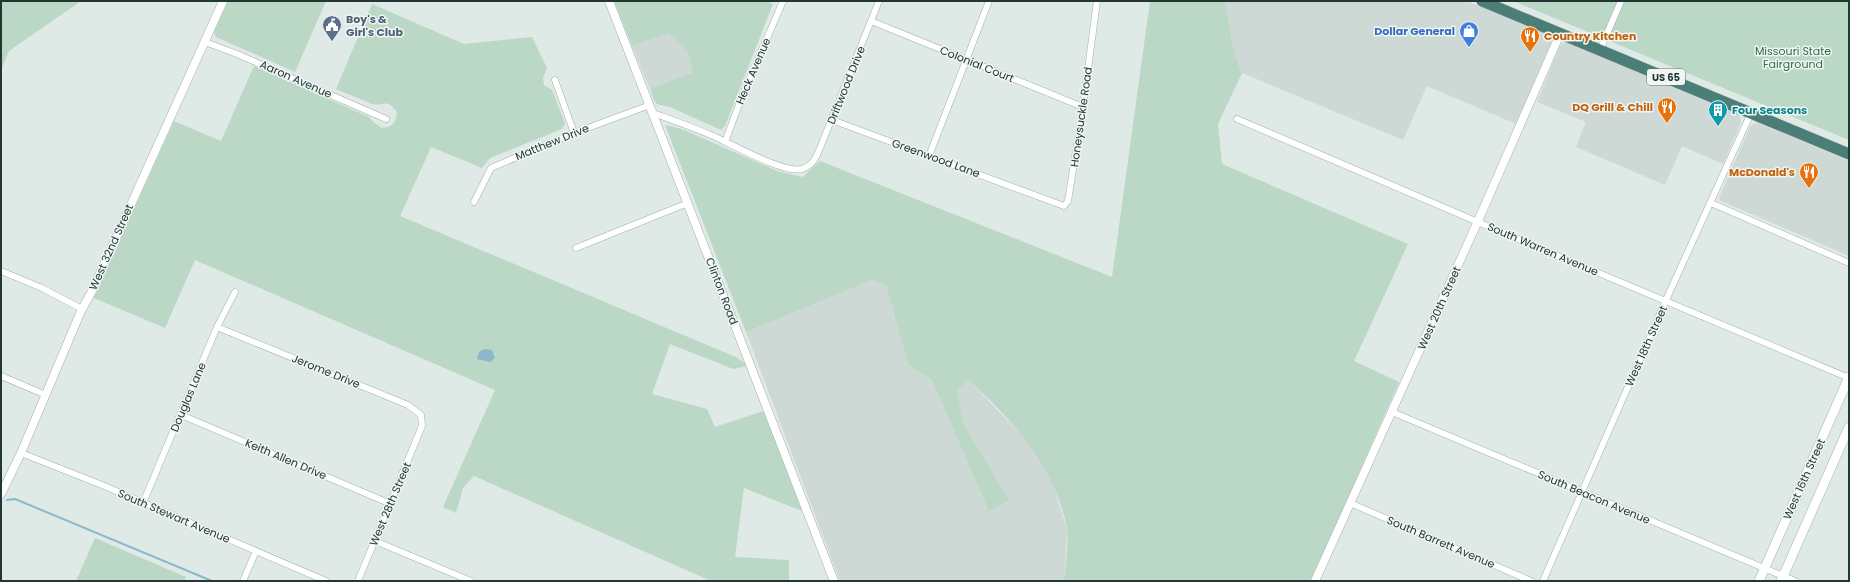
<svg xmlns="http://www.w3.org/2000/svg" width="1850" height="582" font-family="Poppins,sans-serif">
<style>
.built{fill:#ced9d5}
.green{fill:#bad8c5}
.water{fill:#8cb9c9}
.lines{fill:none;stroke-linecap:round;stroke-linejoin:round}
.stream{stroke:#8cb9c9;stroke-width:2}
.minor-casing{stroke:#a3b0ad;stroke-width:7}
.tertiary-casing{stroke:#a3b0ad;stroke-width:9}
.secondary-casing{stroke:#a0b4ae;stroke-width:10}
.trunk-casing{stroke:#bdc3c2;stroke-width:12}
.minor{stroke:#fff;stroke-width:6}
.tertiary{stroke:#fff;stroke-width:8}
.secondary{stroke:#fff;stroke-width:9}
.trunk{stroke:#4c7e78;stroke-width:11}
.labels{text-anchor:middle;stroke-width:3;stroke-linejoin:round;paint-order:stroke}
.shield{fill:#eff6f3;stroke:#60706d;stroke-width:1}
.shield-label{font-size:10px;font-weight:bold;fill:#223734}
.service-label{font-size:11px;font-weight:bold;fill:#4e5e75;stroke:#eff6f3;text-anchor:start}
.shop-label{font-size:11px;font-weight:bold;fill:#366cbe;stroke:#eff6f3;text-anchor:end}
.food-label{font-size:11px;font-weight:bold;fill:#c56008;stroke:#eff6f3;text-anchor:end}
.park-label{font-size:11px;fill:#306a4d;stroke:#eff6f3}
.street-label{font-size:11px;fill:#223734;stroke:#eff6f3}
.culture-label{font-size:11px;font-weight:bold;fill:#0d838f;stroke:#eff6f3;text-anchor:start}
</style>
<rect width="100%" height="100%" fill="#dfe9e6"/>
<g class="built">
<path d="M 1225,1 L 1467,1 L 1550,36 L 1551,43 L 1516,124 L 1427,86 L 1403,140 L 1242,73 L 1234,52 Z"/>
<path d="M 668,33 L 688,52 L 693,72 L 650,89 L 632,46 Z"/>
<path d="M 1566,42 L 1739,115 L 1741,122 L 1723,164 L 1682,146 L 1665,185 L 1576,147 L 1586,122 L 1537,102 L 1559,48 L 1562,44 Z"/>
<path d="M 1758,123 L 1849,161 L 1849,256 L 1721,201 L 1719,198 L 1750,127 L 1754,124 Z"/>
<path d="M 872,280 L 886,285 L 908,365 L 932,380 L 989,510 L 1009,500 L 963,423 L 957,391 L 968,380 L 1025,438 L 1052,481 L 1067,530 L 1064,581 L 840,581 L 746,332 Z"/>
</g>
<g class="green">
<path d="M 1,1 L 81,1 L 9,51 L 1,70 Z"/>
<path d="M 228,1 L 326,1 L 295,72 L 216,37 L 214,32 Z"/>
<path d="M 614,1 L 766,1 L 773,4 L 725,126 L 721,130 L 670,107 L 657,104 L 654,100 L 650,89 L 693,72 L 688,52 L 668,33 L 632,46 Z"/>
<path d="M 1150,1 L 1225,1 L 1234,52 L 1242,73 L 1218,124 L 1222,164 L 1408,244 L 1354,361 L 1399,382 L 1311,581 L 1064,581 C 1065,567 1069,542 1067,529 C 1056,468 1013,420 968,380 L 957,391 L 963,423 L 1009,500 L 989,511 L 932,380 L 908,365 L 886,285 L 872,280 L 746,332 L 665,125 L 682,129 L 777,171 L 803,177 L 820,161 L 1112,277 Z"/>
<path d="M 1513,1 L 1849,1 L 1849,140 Z"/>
<path d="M 372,4 L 464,44 L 532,37 L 547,68 L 543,78 L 544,85 L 552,90 L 565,123 L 562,129 L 490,158 L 482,168 L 431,147 L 400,216 L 738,358 L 748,366 L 733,369 L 670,344 L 652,394 L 707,409 L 715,427 L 764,411 L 802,511 L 744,488 L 735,557 L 789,560 L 789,581 L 711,581 L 474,476 L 463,488 L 456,513 L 443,507 L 495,390 L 195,260 L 165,328 L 94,298 L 174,121 L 221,141 L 254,66 L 369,117 L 373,122 L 382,128 C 393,127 396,123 397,112 C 386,97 383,107 372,104 C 360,99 348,94 336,89 Z"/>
<path d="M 95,538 L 186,577 L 184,581 L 76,581 Z"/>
</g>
<path class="water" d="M 484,349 L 492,350 L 495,358 L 490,362 L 477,359 L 479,352 Z"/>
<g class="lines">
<path class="stream" d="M 7,500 L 15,499 L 212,581"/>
<defs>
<g id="minor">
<path d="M 871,21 L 1083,107"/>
<path d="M 205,42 L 237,54 L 386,119"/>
<path d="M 1600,50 L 1621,1"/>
<path d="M 555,80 L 574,133"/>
<path d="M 653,113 C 672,120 692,127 711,135 C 730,143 783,174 802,169 C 814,166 818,153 822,143 L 879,1"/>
<path d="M 1237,119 C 1440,207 1645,293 1849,378"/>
<path d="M 832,120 L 1064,206 L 1068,201 L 1083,107 L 1097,1"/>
<path d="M 725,142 L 743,94 L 783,1"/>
<path d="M 929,156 L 989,1"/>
<path d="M 474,202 L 491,168 L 574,133 L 650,105"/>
<path d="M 1711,203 L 1849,263"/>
<path d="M 576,248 L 688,203"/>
<path d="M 1,271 L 42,288 L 82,309"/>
<path d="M 217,327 L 408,405 L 421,415 L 422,426 L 358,581"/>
<path d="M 1,376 L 46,395"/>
<path d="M 1392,412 L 1795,581"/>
<path d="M 181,415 L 391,504"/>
<path d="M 21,453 L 102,485 L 326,581"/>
<path d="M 143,503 L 217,327 L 235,292"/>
<path d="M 1350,503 L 1531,581"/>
<path d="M 375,541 L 471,581"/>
<path d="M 243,581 L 256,551"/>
<path d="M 1543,581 L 1666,300 L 1751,113"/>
</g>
<g id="tertiary">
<path d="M 609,1 L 834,581"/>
<path d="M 1,494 L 21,453 L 81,311 L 91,293 L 223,1"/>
<path d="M 1315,581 L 1478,221 L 1560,34"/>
</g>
<g id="secondary">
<path d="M 1759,581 L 1849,377"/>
<path d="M 1781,581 L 1849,427"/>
</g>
<path id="trunk" d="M 1482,1 L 1849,154"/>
</defs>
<use href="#minor" class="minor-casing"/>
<use href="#tertiary" class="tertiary-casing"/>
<use href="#secondary" class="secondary-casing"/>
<use href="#trunk" class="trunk-casing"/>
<use href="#minor" class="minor"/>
<use href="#tertiary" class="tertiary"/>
<use href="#secondary" class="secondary"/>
<use href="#trunk" class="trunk"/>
</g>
<defs>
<symbol id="civic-pin" viewBox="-11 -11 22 30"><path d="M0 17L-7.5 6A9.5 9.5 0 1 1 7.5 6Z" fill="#5c6f8a" stroke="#eff6f3"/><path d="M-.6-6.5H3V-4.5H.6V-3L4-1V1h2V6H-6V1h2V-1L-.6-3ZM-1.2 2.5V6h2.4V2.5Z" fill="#fff"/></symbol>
<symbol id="shop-pin" viewBox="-11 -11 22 30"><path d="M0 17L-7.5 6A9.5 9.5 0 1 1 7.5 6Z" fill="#3f7fe0" stroke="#eff6f3"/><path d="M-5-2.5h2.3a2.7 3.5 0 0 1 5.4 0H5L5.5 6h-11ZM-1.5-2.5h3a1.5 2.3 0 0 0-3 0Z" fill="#fff"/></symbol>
<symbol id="restaurant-pin" viewBox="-11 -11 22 30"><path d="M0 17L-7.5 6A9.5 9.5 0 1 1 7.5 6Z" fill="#e8710a" stroke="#eff6f3"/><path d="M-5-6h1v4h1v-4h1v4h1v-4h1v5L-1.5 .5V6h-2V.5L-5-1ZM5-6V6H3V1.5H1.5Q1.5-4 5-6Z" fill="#fff"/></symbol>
<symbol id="building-pin" viewBox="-11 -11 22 30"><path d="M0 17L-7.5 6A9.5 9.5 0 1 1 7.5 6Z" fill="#0f9aa8" stroke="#eff6f3"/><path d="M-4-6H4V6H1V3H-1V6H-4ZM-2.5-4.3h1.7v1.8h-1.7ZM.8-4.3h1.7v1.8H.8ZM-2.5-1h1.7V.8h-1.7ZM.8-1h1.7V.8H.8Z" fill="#fff"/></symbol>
</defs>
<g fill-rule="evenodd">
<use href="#civic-pin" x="321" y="14" width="22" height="30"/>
<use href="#shop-pin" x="1458" y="20" width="22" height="30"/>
<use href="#restaurant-pin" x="1519" y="25" width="22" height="30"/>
<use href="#restaurant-pin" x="1656" y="96" width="22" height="30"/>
<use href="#building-pin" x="1707" y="99" width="22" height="30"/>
<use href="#restaurant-pin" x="1798" y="161" width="22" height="30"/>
</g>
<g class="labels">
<rect class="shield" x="1647" y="69" width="38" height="16" rx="3"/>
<g class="shield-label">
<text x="1666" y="81">US 65</text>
</g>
<g class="service-label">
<text x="346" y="23">Boy's &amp;<tspan x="346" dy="13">Girl's Club</tspan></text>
</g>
<g class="shop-label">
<text x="1455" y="35">Dollar General</text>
</g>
<g class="food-label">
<text x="1544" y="40" text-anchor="start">Country Kitchen</text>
<text x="1653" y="111">DQ Grill &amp; Chill</text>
<text x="1795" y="176">McDonald's</text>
</g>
<g class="park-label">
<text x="1793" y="55">Missouri State<tspan x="1793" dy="13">Fairground</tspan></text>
</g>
<g class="street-label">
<text transform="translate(977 64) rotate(22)" y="4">Colonial Court</text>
<text transform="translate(753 71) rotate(-67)" y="4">Heck Avenue</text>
<text transform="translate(296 79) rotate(24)" y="4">Aaron Avenue</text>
<text transform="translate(846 85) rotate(-68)" y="4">Driftwood Drive</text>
<text transform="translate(1081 117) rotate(-82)" y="4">Honeysuckle Road</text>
<text transform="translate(552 142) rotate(-22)" y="4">Matthew Drive</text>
<text transform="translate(936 158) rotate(20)" y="4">Greenwood Lane</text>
<text transform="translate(111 247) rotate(-66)" y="4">West 32nd Street</text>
<text transform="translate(1543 249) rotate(23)" y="4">South Warren Avenue</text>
<text transform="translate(722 291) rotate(69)" y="4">Clinton Road</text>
<text transform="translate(1439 308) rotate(-66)" y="4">West 20th Street</text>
<text transform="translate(1646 346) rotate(-66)" y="4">West 18th Street</text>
<text transform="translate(326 371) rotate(22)" y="4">Jerome Drive</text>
<text transform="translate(188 397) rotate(-67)" y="4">Douglas Lane</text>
<text transform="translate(286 459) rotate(23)" y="4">Keith Allen Drive</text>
<text transform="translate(1804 479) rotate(-66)" y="4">West 16th Street</text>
<text transform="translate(1594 497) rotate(23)" y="4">South Beacon Avenue</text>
<text transform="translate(390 504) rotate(-67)" y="4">West 28th Street</text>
<text transform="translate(174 516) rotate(23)" y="4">South Stewart Avenue</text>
<text transform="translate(1441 542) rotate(23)" y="4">South Barrett Avenue</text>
</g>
<g class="culture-label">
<text x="1732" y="114">Four Seasons</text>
</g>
</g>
<rect width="1850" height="582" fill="none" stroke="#223734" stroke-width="4"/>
</svg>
